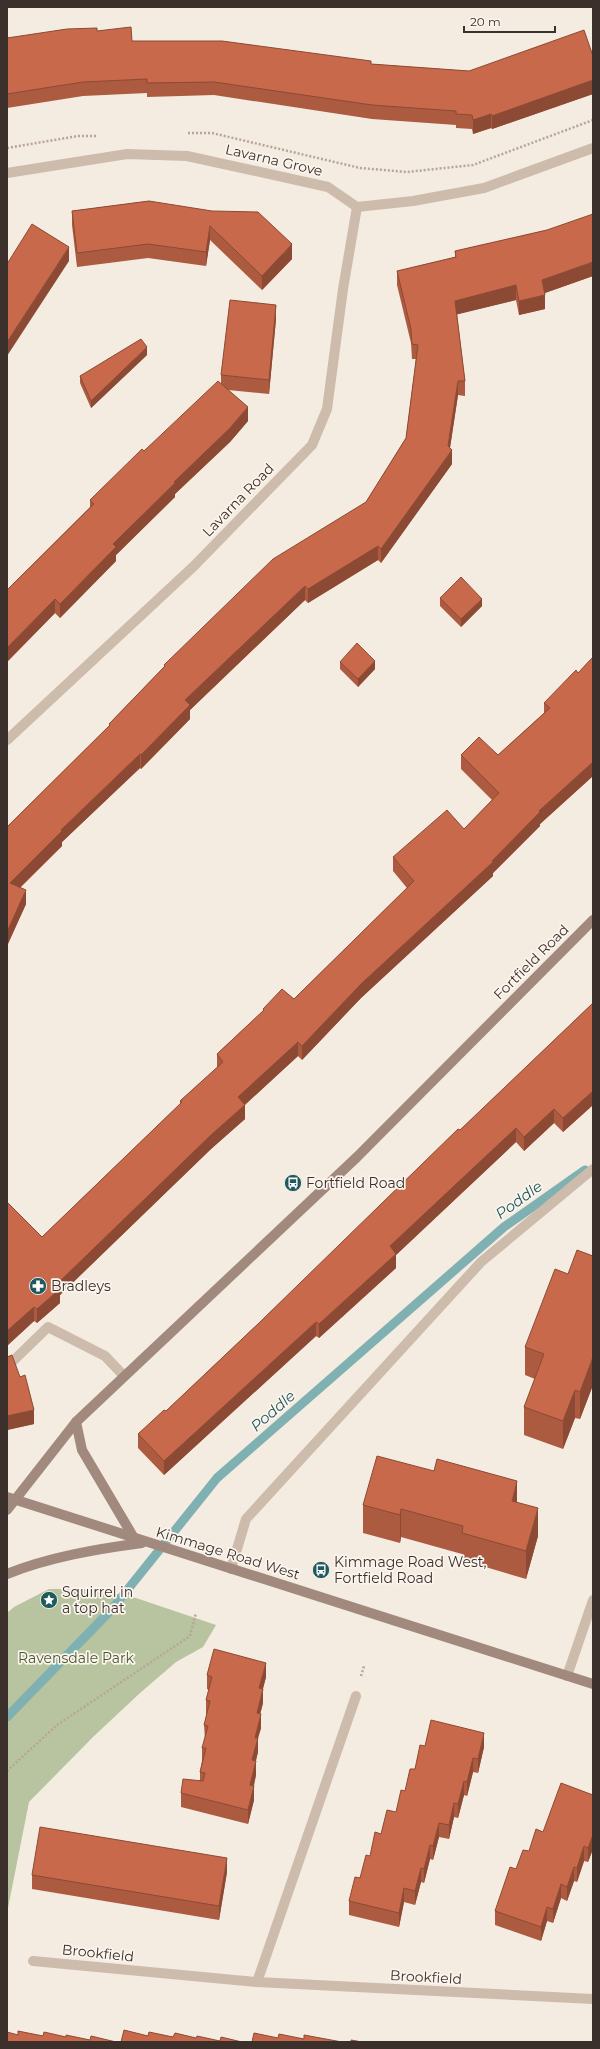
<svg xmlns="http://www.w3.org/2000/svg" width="600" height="2049" font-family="Montserrat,sans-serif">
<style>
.green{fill:#b8c4a0}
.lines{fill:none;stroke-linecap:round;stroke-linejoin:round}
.stream{stroke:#7fb0b2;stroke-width:9}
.path{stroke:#b9a596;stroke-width:2.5;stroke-dasharray:2 2;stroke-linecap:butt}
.lane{stroke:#cdbbac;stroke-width:10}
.street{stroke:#cdbbac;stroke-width:10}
.secondary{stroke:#a18a7d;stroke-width:10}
.wall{fill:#ac5a40}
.shaded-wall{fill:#8c4a34}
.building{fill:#c8694b;stroke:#8c4a34}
.labels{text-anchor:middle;stroke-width:3.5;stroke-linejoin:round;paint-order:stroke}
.street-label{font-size:14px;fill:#3b302b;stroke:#fbf5ee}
.poi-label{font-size:14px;fill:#3b302b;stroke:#fbf5ee;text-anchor:start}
.park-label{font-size:14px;fill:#4a5a2e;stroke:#fbf5ee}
.water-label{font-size:15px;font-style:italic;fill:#1f5a5e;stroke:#fbf5ee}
</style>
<rect width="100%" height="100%" fill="#f4ebe1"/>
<path class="green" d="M 49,1589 L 92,1589 L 136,1598 L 216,1625 L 203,1647 L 176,1662 L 140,1693 L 94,1736 L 29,1802 L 7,1913 L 7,1613 L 14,1607 Z"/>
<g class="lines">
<path class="stream" d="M 7,1717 L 112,1609 L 217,1478 L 504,1227 L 585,1170"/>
<g class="path">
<path d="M 188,133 L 212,133 L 360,168 L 407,172 L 473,165 L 593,120"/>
<path d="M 7,148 L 78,136 L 96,136"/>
<path d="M 361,1676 L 364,1666"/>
<path d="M 7,1771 L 57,1725 L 190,1636 L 196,1613"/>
</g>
<g class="lane">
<path d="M 7,1365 L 13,1361 L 48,1327 L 105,1356 L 124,1376"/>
<path d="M 231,1569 L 246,1519 L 481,1262 L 593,1169"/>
</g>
<g class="street">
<path d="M 7,173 L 127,154 L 187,156 L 328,187 L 357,207 L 413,201 L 484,188 L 593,148"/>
<path d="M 7,740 L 194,566 L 312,445 L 327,409 L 343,289 L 357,207"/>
<path d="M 567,1676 L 593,1600"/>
<path d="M 33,1961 L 257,1982 L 593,1999"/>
<path d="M 257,1982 L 356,1696"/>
</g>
<g class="secondary">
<path d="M 76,1422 L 82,1450 L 134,1538"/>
<path d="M 7,1497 L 593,1684"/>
<path d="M 7,1510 L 76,1422 L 357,1157 L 593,920"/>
<path d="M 7,1574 C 49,1557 97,1549 142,1543"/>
</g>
</g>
<g class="wall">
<path d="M 97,31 L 132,41 L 371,64 L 469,71 L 593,56 L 593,94 L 492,129 L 491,128 L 473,134 L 472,129 L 456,128 L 456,125 L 372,119 L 214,95 L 147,97 L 147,93 L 83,96 L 7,108 L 7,38 Z"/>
<path d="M 149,201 L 292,259 L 262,290 L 210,240 L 206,266 L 148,258 L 77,267 L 72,225 L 72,211 Z"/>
<path d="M 547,230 L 593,276 L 545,293 L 545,309 L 519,315 L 516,300 L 457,314 L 465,381 L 465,396 L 458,395 L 450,448 L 452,464 L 381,563 L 378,560 L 308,603 L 305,600 L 190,710 L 190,719 L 141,769 L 140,768 L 62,842 L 62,846 L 20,888 L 26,904 L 7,946 L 7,827 L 109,726 L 109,724 L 164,667 L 164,665 L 366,502 L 406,438 L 416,359 L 412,359 L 411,343 L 397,285 L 397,271 L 455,257 L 455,251 Z"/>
<path d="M 276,319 L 269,394 L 228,390 L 248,421 L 230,442 L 175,494 L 175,497 L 116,555 L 116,561 L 60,618 L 55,613 L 7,662 L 7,590 L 90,507 L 90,500 L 144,451 L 221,384 L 221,375 Z"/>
<path d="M 147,355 L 91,408 L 80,383 L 80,376 Z"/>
<path d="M 440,598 L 482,606 L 461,627 L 440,606 Z"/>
<path d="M 593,657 L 593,776 L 540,824 L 540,826 L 493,873 L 493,876 L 361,998 L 302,1060 L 298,1056 L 245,1105 L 245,1119 L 211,1149 L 60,1295 L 60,1303 L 37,1323 L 34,1321 L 8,1345 L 8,1356 L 7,1357 L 34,1424 L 7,1430 L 7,1202 L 42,1237 L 180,1104 L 180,1101 L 217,1068 L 217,1054 L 263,1011 L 263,1009 L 294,999 L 407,888 L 393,871 L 393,857 L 464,829 L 492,800 L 461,769 L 461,755 L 498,755 L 544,713 L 544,703 L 578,673 Z"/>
<path d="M 340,662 L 375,669 L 358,687 L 340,669 Z"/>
<path d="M 593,1003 L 593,1105 L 563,1132 L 554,1123 L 524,1151 L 516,1142 L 396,1255 L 396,1268 L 319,1338 L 316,1336 L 164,1475 L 138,1448 L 138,1434 L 166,1411 L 260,1322 Z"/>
<path d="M 593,1256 L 593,1385 L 580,1419 L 575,1418 L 563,1449 L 524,1435 L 524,1407 L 535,1379 L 525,1375 L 525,1347 L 568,1274 Z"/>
<path d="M 517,1502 L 538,1536 L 526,1579 L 462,1560 L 462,1554 L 401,1537 L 400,1543 L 363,1533 L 363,1505 Z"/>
<path d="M 207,1675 L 266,1677 L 263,1689 L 263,1703 L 260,1714 L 261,1728 L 258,1738 L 258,1752 L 256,1761 L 256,1775 L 254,1786 L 254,1800 L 248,1824 L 181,1807 L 181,1793 L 200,1781 L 200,1772 L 202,1761 L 202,1748 L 205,1739 L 204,1725 L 207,1715 L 206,1714 L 206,1700 L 209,1690 L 207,1689 Z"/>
<path d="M 425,1746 L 484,1747 L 478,1773 L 473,1772 L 467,1796 L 464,1795 L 458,1818 L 454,1817 L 449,1839 L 439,1837 L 433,1860 L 430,1859 L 424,1883 L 421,1882 L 415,1905 L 404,1902 L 399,1927 L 349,1915 L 349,1901 L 381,1834 L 396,1812 Z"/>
<path d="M 593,1795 L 593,1849 L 588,1862 L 584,1861 L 577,1882 L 574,1881 L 567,1901 L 561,1898 L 553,1923 L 547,1921 L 541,1941 L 495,1925 L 495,1911 L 516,1869 L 543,1832 Z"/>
<path d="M 227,1872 L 219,1920 L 32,1889 L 32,1875 Z"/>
</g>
<g class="shaded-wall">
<path d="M 593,80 L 593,94 L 492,129 L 492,116 Z"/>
<path d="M 491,114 L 491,128 L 473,134 L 473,120 Z"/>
<path d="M 210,226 L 210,240 L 206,266 L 206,252 Z"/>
<path d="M 292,244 L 292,259 L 262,290 L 262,276 Z"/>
<path d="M 69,247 L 69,261 L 7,356 L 7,342 Z"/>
<path d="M 593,262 L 593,276 L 542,294 L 542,280 Z"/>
<path d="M 516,285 L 516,300 L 455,315 L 455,301 Z"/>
<path d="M 545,295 L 545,309 L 519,315 L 519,301 Z"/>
<path d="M 276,305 L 276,319 L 269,394 L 269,380 Z"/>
<path d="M 147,347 L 147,355 L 91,408 L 91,401 Z"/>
<path d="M 458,381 L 458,395 L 449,454 L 452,450 L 452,464 L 381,563 L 381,549 L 448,446 Z"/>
<path d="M 248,407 L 248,421 L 230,442 L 175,494 L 175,497 L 116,555 L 116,561 L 60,618 L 60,604 L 113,544 L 174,482 Z"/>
<path d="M 378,546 L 378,560 L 308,603 L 308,589 Z"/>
<path d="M 305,586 L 305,600 L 190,710 L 190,719 L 141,769 L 141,755 L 185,700 Z"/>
<path d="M 55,599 L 55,613 L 7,662 L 7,648 Z"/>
<path d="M 482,599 L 482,606 L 461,627 L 461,619 Z"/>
<path d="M 375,661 L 375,669 L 358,687 L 358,679 Z"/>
<path d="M 140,754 L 140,768 L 62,842 L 62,846 L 10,897 L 10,883 L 61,830 Z"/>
<path d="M 593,762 L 593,776 L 540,824 L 540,826 L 493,873 L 493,876 L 361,998 L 302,1060 L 302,1046 L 361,984 L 492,861 L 539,811 Z"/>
<path d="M 26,890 L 26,904 L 7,946 L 7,932 Z"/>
<path d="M 298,1042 L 298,1056 L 241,1108 L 245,1105 L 245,1119 L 211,1149 L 60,1295 L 60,1303 L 37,1323 L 37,1309 L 56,1285 L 238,1097 Z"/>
<path d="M 593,1091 L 593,1105 L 563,1132 L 563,1118 Z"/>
<path d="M 554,1109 L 554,1123 L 524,1151 L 524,1137 Z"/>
<path d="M 516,1128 L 516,1142 L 396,1255 L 396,1268 L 319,1338 L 319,1324 L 390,1246 Z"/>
<path d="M 34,1307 L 34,1321 L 8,1345 L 8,1356 L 7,1357 L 7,1331 Z"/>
<path d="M 316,1322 L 316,1336 L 164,1475 L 164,1461 Z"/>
<path d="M 593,1357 L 593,1385 L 580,1419 L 580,1392 Z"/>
<path d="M 575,1390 L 575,1418 L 563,1449 L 563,1421 Z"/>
<path d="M 34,1410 L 34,1424 L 7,1430 L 7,1416 Z"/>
<path d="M 517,1481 L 517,1509 L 512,1501 Z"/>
<path d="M 538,1508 L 538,1536 L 526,1579 L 526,1551 Z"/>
<path d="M 401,1509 L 401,1537 L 400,1543 L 400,1515 Z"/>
<path d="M 266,1663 L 266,1677 L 259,1702 L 259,1688 Z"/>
<path d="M 263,1689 L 263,1703 L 257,1727 L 257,1713 Z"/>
<path d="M 261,1714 L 261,1728 L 258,1738 L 258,1752 L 252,1774 L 252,1760 L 255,1738 Z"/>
<path d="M 484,1733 L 484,1747 L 478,1773 L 478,1759 Z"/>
<path d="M 473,1758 L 473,1772 L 467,1796 L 467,1782 Z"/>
<path d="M 256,1761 L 256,1775 L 250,1799 L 250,1785 Z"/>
<path d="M 464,1781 L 464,1795 L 458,1818 L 458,1804 Z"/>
<path d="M 254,1786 L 254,1800 L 248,1824 L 248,1810 Z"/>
<path d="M 454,1803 L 454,1817 L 449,1839 L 449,1825 Z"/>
<path d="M 439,1823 L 439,1837 L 433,1860 L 433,1846 Z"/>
<path d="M 593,1835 L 593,1849 L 588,1862 L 588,1848 Z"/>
<path d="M 430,1845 L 430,1859 L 424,1883 L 424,1869 Z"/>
<path d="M 584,1846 L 584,1861 L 577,1882 L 577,1868 Z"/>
<path d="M 227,1858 L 227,1872 L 219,1920 L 219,1906 Z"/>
<path d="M 574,1867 L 574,1881 L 567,1901 L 567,1887 Z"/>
<path d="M 421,1868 L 421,1882 L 415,1905 L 415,1891 Z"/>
<path d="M 561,1884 L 561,1898 L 553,1923 L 553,1909 Z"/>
<path d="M 404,1888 L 404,1902 L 399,1927 L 399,1913 Z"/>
<path d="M 547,1907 L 547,1921 L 541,1941 L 541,1927 Z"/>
</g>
<g class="building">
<path d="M 131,27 L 132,41 L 222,41 L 371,61 L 371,64 L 469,71 L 584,30 L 593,56 L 593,80 L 492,116 L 491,114 L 473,120 L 472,115 L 456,114 L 456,111 L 372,105 L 214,82 L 147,83 L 147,79 L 83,82 L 7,94 L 7,38 L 67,29 L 97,28 L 97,31 Z"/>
<path d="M 149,201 L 212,211 L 258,212 L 292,244 L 262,276 L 210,226 L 206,252 L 148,244 L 77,253 L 72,211 Z"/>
<path d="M 593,214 L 593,262 L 542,280 L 545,295 L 519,301 L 516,285 L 455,301 L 465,381 L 458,381 L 448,446 L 452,450 L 381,549 L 378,546 L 308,589 L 305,586 L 185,700 L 190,705 L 141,755 L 140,754 L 61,830 L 62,831 L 10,883 L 26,890 L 7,932 L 7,827 L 110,725 L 109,724 L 165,666 L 164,665 L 273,559 L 366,502 L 406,438 L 418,345 L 412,344 L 411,329 L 397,271 L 456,257 L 455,251 L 547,230 Z"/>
<path d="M 32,224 L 69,247 L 7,342 L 7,264 Z"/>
<path d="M 230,300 L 276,305 L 269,380 L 221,375 Z"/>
<path d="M 141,339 L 147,347 L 91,401 L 80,376 Z"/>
<path d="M 218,381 L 248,407 L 230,428 L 174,482 L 175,483 L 113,544 L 116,547 L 60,604 L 55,599 L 7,648 L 7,590 L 94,504 L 90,500 L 142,449 L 144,451 Z"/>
<path d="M 461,577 L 482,599 L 461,619 L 440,598 Z"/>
<path d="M 357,643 L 375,661 L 358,679 L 340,662 Z"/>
<path d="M 593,657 L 593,762 L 539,811 L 540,812 L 492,861 L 493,862 L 361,984 L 302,1046 L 298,1042 L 238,1097 L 245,1105 L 211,1135 L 56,1285 L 60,1289 L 37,1309 L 34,1307 L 7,1331 L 7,1202 L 42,1237 L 182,1102 L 180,1101 L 223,1062 L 217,1054 L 264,1010 L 263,1009 L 282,989 L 294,999 L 414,881 L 393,857 L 447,810 L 464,829 L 499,793 L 461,755 L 479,737 L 498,755 L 550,708 L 544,703 L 576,670 L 578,673 Z"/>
<path d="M 593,1003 L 593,1091 L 563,1118 L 554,1109 L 524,1137 L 516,1128 L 390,1246 L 396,1254 L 319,1324 L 316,1322 L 164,1461 L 138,1434 L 164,1410 L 166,1411 L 260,1322 L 458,1129 L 460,1130 Z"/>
<path d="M 577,1250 L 593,1256 L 593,1357 L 580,1392 L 575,1390 L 563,1421 L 524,1407 L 544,1354 L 525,1347 L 555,1269 L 568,1274 Z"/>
<path d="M 12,1355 L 20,1377 L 25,1375 L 34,1410 L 7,1416 L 7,1357 Z"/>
<path d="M 377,1456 L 434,1471 L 437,1459 L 517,1481 L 512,1501 L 538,1508 L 526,1551 L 462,1533 L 463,1526 L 401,1509 L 400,1515 L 363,1505 Z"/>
<path d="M 214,1649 L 266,1663 L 259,1688 L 263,1689 L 257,1713 L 261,1714 L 255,1738 L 258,1738 L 252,1760 L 256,1761 L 250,1785 L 254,1786 L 248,1810 L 181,1793 L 183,1779 L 203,1781 L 205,1773 L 200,1772 L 206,1748 L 202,1748 L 208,1726 L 204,1725 L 210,1701 L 206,1700 L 212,1677 L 207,1675 Z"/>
<path d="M 431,1720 L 484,1733 L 478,1759 L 473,1758 L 467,1782 L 464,1781 L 458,1804 L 454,1803 L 449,1825 L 439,1823 L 433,1846 L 430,1845 L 424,1869 L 421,1868 L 415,1891 L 404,1888 L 399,1913 L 349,1901 L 355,1877 L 360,1878 L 366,1855 L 370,1856 L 375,1832 L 381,1834 L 387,1810 L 396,1812 L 401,1790 L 405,1791 L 410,1769 L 415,1769 L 420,1745 L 425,1746 Z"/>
<path d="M 561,1783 L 593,1795 L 593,1835 L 588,1848 L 584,1846 L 577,1868 L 574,1867 L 567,1887 L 561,1884 L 553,1909 L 547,1907 L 541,1927 L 495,1911 L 510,1867 L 516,1869 L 523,1850 L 529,1851 L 536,1829 L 543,1832 Z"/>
<path d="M 40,1827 L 227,1858 L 219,1906 L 32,1875 Z"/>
<path d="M 124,2030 L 148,2036 L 149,2032 L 173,2037 L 175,2033 L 196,2038 L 197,2036 L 220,2041 L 221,2037 L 242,2042 L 121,2042 Z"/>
<path d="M 18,2031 L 43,2036 L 44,2032 L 66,2037 L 66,2035 L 90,2040 L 91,2036 L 116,2042 L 7,2042 L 7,2032 L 18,2035 Z"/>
<path d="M 254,2033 L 278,2038 L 279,2034 L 304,2039 L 304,2035 L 342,2042 L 252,2042 Z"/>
<path d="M 351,2040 L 362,2042 L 351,2042 Z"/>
</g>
<defs>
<symbol id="bus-disc" viewBox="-11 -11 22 22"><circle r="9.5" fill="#1f5a5e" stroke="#fbf5ee"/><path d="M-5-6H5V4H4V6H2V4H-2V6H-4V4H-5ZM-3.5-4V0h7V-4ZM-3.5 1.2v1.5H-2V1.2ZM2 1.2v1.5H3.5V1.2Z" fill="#fff"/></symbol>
<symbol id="pharmacy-disc" viewBox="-11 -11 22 22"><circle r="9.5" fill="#1f5a5e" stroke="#fbf5ee"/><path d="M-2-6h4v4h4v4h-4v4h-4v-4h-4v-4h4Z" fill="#fff"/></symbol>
<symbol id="sight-disc" viewBox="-11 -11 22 22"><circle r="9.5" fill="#1f5a5e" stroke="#fbf5ee"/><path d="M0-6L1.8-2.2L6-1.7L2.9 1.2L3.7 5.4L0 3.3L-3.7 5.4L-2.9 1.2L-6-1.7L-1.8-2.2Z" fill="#fff"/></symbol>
</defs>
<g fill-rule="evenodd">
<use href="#bus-disc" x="283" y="1173" width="20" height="20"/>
<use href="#pharmacy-disc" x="28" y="1276" width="20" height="20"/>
<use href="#bus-disc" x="311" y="1560" width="20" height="20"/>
<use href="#sight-disc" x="39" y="1590" width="20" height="20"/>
</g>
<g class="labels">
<g class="street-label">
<text transform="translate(274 160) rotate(13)" y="5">Lavarna Grove</text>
<text transform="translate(238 500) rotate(-46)" y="5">Lavarna Road</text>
<text transform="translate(531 962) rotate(-45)" y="5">Fortfield Road</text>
<text transform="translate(228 1553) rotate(17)" y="5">Kimmage Road West</text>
<text transform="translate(98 1953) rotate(6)" y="5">Brookfield</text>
<text transform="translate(426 1977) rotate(3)" y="5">Brookfield</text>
</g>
<g class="poi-label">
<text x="306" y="1188">Fortfield Road</text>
<text x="51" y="1291">Bradleys</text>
<text x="334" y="1567">Kimmage Road West,<tspan x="334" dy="16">Fortfield Road</tspan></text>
<text x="62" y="1597">Squirrel in<tspan x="62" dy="16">a top hat</tspan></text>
</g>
<g class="park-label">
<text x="76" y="1663">Ravensdale Park</text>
</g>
<g class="water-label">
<text transform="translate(519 1200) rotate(-36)" y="5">Poddle</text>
<text transform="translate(273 1411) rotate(-41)" y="5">Poddle</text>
</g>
</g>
<rect width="600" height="2049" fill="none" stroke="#3b302b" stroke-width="16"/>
<path d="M464 26v6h91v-6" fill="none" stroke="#3b302b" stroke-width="2"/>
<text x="470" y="26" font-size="12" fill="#3b302b" stroke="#fbf5ee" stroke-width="3" paint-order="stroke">20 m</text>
</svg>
